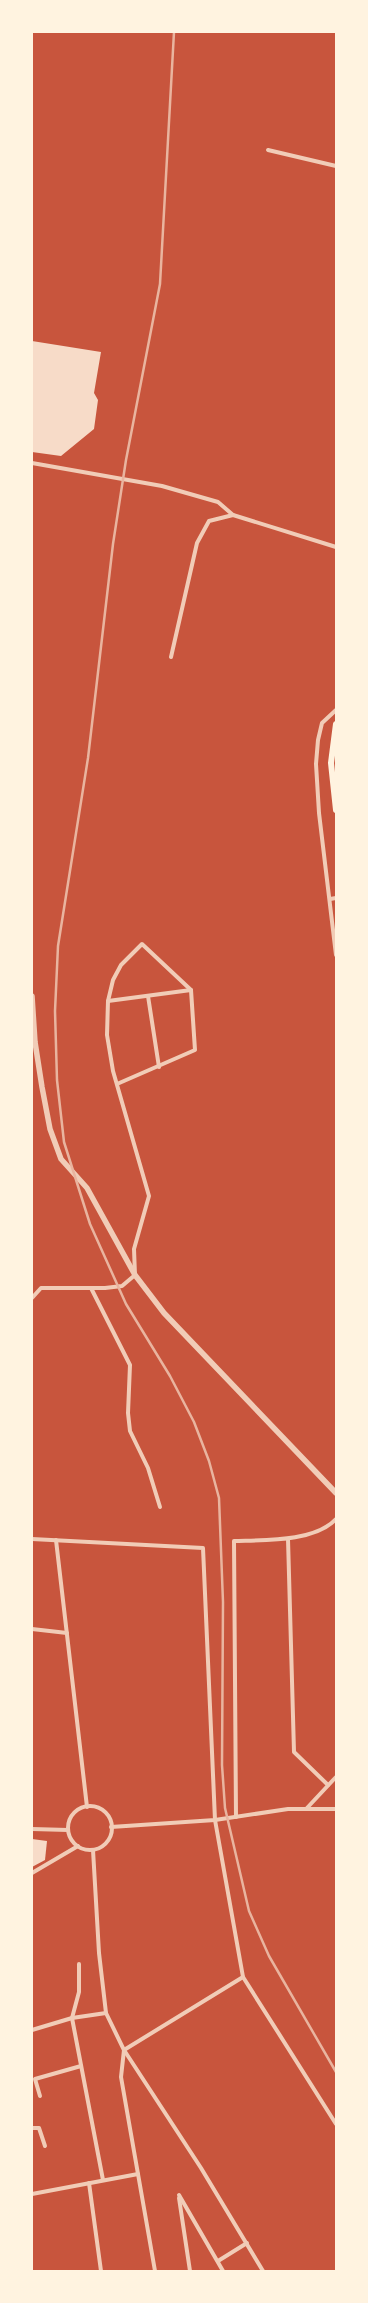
<svg xmlns="http://www.w3.org/2000/svg" width="368" height="2303" font-family="'Crimson Pro',serif">
<style>
.building{fill:#f7dbc8}
.lines{fill:none;stroke-linecap:round;stroke-linejoin:round}
.minor{stroke:#f1ccb7;stroke-width:4}
.tertiary{stroke:#f1ccb7;stroke-width:5.5}
.secondary{stroke:#fff3e0;stroke-width:6}
.rail{stroke:#e9b49f;stroke-width:2.5}
</style>
<rect width="100%" height="100%" fill="#c8553d"/>
<g class="building">
<path d="M 32,341 L 101,352 L 94,393 L 98,400 L 94,429 L 61,456 L 32,452 Z"/>
<path d="M 32,1839 L 47,1841 L 45,1860 L 32,1867 Z"/>
</g>
<g class="lines">
<g class="minor">
<path d="M 268,150 L 336,166"/>
<path d="M 32,463 L 162,486 L 218,502 L 233,515"/>
<path d="M 171,657 L 197,543 L 209,521 L 233,515 L 336,547"/>
<path d="M 336,710 L 322,723 L 318,740 L 316,764 L 319,813 L 336,955"/>
<path d="M 330,899 L 336,898"/>
<path d="M 148,996 L 159,1067"/>
<path d="M 108,1001 L 191,990"/>
<path d="M 91,1288 L 130,1365 L 128,1413 L 130,1431 L 148,1468 L 160,1507"/>
<path d="M 32,1298 L 41,1288 L 105,1288 L 122,1286 L 135,1275 L 134,1249 L 149,1196 L 113,1071 L 107,1035 L 108,1001 L 113,980 L 121,965 L 142,944 L 191,990 L 195,1050 L 117,1084"/>
<path d="M 32,1539 L 203,1548 L 215,1820 L 243,1977 L 124,2050 L 121,2077 L 155,2271"/>
<path d="M 288,1539 L 294,1752 L 328,1785"/>
<path d="M 56,1540 L 87,1807"/>
<path d="M 32,1629 L 67,1633"/>
<circle cx="90" cy="1828" r="22"/>
<path d="M 307,1808 L 336,1777"/>
<path d="M 236,1817 L 234,1541 C 264,1540 315,1542 336,1519"/>
<path d="M 111,1827 L 215,1820 L 288,1809 L 336,1809"/>
<path d="M 32,1829 L 68,1830"/>
<path d="M 93,1850 L 99,1953 L 106,2013 L 124,2050 L 201,2168 L 263,2271"/>
<path d="M 32,1873 L 78,1846"/>
<path d="M 79,1964 L 79,1992 L 72,2018 L 103,2180"/>
<path d="M 243,1977 L 336,2124"/>
<path d="M 32,2030 L 72,2018 L 106,2013"/>
<path d="M 40,2096 L 35,2079 L 81,2066"/>
<path d="M 32,2128 L 39,2128 L 45,2146"/>
<path d="M 89,2183 L 101,2271"/>
<path d="M 32,2194 L 138,2174"/>
<path d="M 179,2195 L 223,2271"/>
<path d="M 179,2198 L 190,2271"/>
<path d="M 218,2261 L 247,2243"/>
</g>
<path class="tertiary" d="M 32,996 L 35,1042 L 42,1087 L 50,1129 L 61,1159 L 87,1188 L 135,1275 L 164,1313 L 336,1493"/>
<path class="secondary" d="M 336,724 L 331,763 L 336,810"/>
<path class="rail" d="M 174,32 L 160,284 L 126,460 L 113,544 L 88,758 L 58,946 L 55,1011 L 57,1080 L 64,1142 L 90,1224 L 126,1304 L 170,1376 L 194,1422 L 209,1461 L 219,1498 L 223,1602 L 222,1765 L 225,1808 L 249,1911 L 269,1956 L 336,2072"/>
</g>
<rect width="368" height="2303" fill="none" stroke="#fff3e0" stroke-width="66"/>
</svg>
